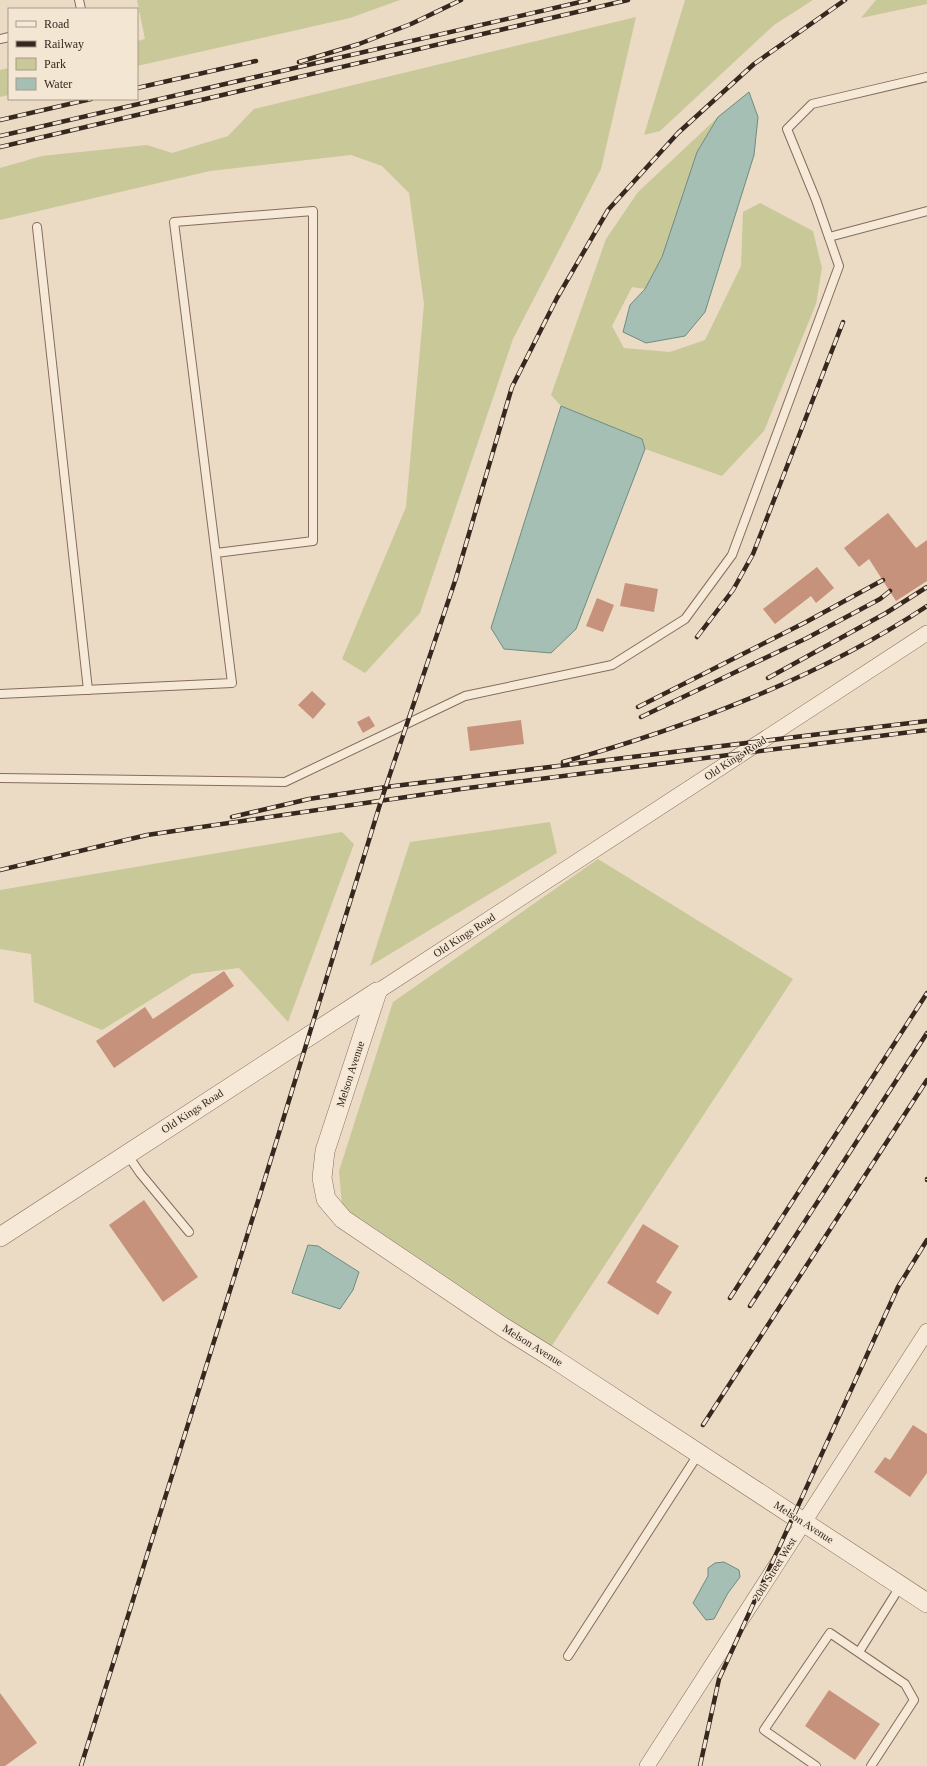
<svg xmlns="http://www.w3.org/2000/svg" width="927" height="1766" font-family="Georgia,serif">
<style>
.green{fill:#c9c899}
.water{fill:#a6bfb4;stroke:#6d8c81}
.building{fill:#c7927c}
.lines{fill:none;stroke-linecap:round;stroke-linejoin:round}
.service-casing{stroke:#856c5c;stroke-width:10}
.minor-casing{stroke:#856c5c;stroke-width:16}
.tertiary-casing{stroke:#856c5c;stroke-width:20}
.service{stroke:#f7e9d7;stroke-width:8}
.minor{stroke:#f7e9d7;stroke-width:15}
.tertiary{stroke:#f7e9d7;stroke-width:19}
.rail-casing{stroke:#36271f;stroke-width:4.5}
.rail{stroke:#f3e6d3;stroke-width:3;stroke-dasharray:9;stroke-linecap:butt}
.labels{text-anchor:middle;stroke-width:3;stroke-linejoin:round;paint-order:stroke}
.street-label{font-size:11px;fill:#36271f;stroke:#f3e6d3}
</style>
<rect width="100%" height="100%" fill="#ebdbc4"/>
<g class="green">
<path d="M 137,0 L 400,0 L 350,18 L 137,66 L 137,41 L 145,39 Z"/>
<path d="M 685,0 L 813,0 L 774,25 L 660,131 L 644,135 Z"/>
<path d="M 876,0 L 927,0 L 927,4 L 861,18 Z"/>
<path d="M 636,17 L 601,169 L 513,339 L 420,613 L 365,673 L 342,659 L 406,507 L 424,304 L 409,193 L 382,166 L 351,155 L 210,171 L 0,220 L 0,168 L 42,156 L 147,145 L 172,153 L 228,136 L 254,109 Z"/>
<path d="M 9,68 L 9,95 L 0,97 L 0,70 Z"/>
<path d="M 718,117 L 697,152 L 662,257 L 645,289 L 632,287 L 612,326 L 624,348 L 670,352 L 705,340 L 741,266 L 743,212 L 760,203 L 813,231 L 822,268 L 816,304 L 764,431 L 722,476 L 645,449 L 642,439 L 561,406 L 551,395 L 606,239 L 638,192 Z"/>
<path d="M 550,822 L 557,853 L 370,966 L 410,842 Z"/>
<path d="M 342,832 L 354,844 L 288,1022 L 239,968 L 192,974 L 102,1030 L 34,1002 L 31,954 L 0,949 L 0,890 Z"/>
<path d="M 598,859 L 793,979 L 551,1347 L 342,1206 L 339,1171 L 393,1002 Z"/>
</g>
<g class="water">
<path d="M 749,92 L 758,117 L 754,155 L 705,312 L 685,336 L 646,343 L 623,332 L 630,305 L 645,289 L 662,257 L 697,152 L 718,117 Z"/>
<path d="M 561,406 L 642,439 L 645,449 L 576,629 L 551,653 L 504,649 L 491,628 Z"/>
<path d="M 308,1245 L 318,1246 L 359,1272 L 353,1290 L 340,1309 L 292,1293 Z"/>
<path d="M 724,1562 L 739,1570 L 740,1577 L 728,1593 L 714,1619 L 706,1620 L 693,1603 L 708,1576 L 708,1568 L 715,1563 Z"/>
</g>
<g class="building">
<path d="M 888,513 L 916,548 L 927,540 L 927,581 L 896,601 L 869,559 L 859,567 L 844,548 Z"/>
<path d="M 817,567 L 834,588 L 816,603 L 811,596 L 775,624 L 763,609 Z"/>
<path d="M 625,583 L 658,589 L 654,612 L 620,606 Z"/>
<path d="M 597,598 L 614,605 L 603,632 L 586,626 Z"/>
<path d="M 312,691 L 326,704 L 313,719 L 298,705 Z"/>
<path d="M 369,716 L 375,726 L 363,733 L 357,722 Z"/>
<path d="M 521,720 L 524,744 L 470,751 L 467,727 Z"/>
<path d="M 224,971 L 234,986 L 114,1068 L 96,1041 L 145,1007 L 153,1019 Z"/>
<path d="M 144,1200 L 198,1277 L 163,1302 L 109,1225 Z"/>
<path d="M 643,1224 L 679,1246 L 656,1282 L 672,1292 L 658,1315 L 607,1283 Z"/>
<path d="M 913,1425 L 927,1434 L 927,1473 L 910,1497 L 874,1472 L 885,1457 L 890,1460 Z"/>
<path d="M 829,1690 L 880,1724 L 855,1760 L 805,1726 Z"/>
<path d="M 0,1693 L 37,1743 L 5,1766 L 0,1766 Z"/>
</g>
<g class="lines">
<defs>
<g id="service">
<path d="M 79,0 L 81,9"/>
<path d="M 0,39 L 9,37"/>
<path d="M 37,227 L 88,690"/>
<path d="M 829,237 L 927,211"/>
<path d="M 0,694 L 232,683 L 174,222 L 313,211 L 313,541 L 216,553"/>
<path d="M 0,778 L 285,782 L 465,696 L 612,665 L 685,619 L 732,555 L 839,266 L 816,200 L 787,129 L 812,104 L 927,77"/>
<path d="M 127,1154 L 140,1173 L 189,1232"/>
<path d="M 859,1652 L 901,1585"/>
<path d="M 568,1656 L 699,1453"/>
<path d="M 816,1766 L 764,1730 L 830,1633 L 905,1684 L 914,1700 L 871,1766"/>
</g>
<g id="minor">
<path d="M 377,992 L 927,633"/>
<path d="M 647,1766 L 927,1331"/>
</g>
<g id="tertiary">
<path d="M 377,992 L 325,1151 L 322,1178 L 326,1199 L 343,1219 L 503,1327 L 556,1360 L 927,1603"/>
<path d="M 0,1237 L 377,992"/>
</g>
</defs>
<use href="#service" class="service-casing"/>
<use href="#minor" class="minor-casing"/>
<use href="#tertiary" class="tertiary-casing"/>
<use href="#service" class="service"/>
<use href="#minor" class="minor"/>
<use href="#tertiary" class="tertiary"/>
<defs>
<g id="rail">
<path d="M 299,62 L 359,44 L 411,24 L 461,0"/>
<path d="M 137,88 L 256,61"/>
<path d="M 0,120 L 91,99"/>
<path d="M 0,136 L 589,0"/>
<path d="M 0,147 L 628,0"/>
<path d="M 697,637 L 733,590 L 753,554 L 843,322"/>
<path d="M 768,678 L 886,613 L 927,587"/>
<path d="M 638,707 L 806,622 L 883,580"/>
<path d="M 641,717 L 807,638 L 880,599 L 890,591"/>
<path d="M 563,762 C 686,728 820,677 927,606"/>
<path d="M 232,817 L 309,799 L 386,787 L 927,721"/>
<path d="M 0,870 L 147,835 L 468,788 L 927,730"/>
<path d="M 927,1180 L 927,1179"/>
<path d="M 730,1298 L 927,993"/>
<path d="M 750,1306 L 927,1033"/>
<path d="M 703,1425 L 927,1080"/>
<path d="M 81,1766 L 263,1185 L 381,801 L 456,578 L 512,387 L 557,298 L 608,210 L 678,133 L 754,64 L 845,0"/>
<path d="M 700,1766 L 719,1679 L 898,1287 L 927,1240"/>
</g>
</defs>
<use href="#rail" class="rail-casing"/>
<use href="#rail" class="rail"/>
</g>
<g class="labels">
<g class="street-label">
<text transform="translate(735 758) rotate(-33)" y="4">Old Kings Road</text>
<text transform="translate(464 935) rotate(-33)" y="4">Old Kings Road</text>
<text transform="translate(350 1074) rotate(-72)" y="4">Melson Avenue</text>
<text transform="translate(192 1111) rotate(-33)" y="4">Old Kings Road</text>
<text transform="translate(533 1345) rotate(32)" y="4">Melson Avenue</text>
<text transform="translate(804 1522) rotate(33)" y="4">Melson Avenue</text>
<text transform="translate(774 1569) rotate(-58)" y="4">20th Street West</text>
</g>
</g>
<rect x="8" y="8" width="130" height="92" fill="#f3e6d3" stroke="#a79a8b"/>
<rect x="16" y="21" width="20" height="6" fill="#f7e9d7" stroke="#a79a8b"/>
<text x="44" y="28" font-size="12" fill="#36271f">Road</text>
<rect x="16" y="41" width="20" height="6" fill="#36271f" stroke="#a79a8b"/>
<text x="44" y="48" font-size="12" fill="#36271f">Railway</text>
<rect x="16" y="58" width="20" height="12" fill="#c9c899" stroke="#a79a8b"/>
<text x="44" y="68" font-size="12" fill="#36271f">Park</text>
<rect x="16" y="78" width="20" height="12" fill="#a6bfb4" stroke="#a79a8b"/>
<text x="44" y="88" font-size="12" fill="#36271f">Water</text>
</svg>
